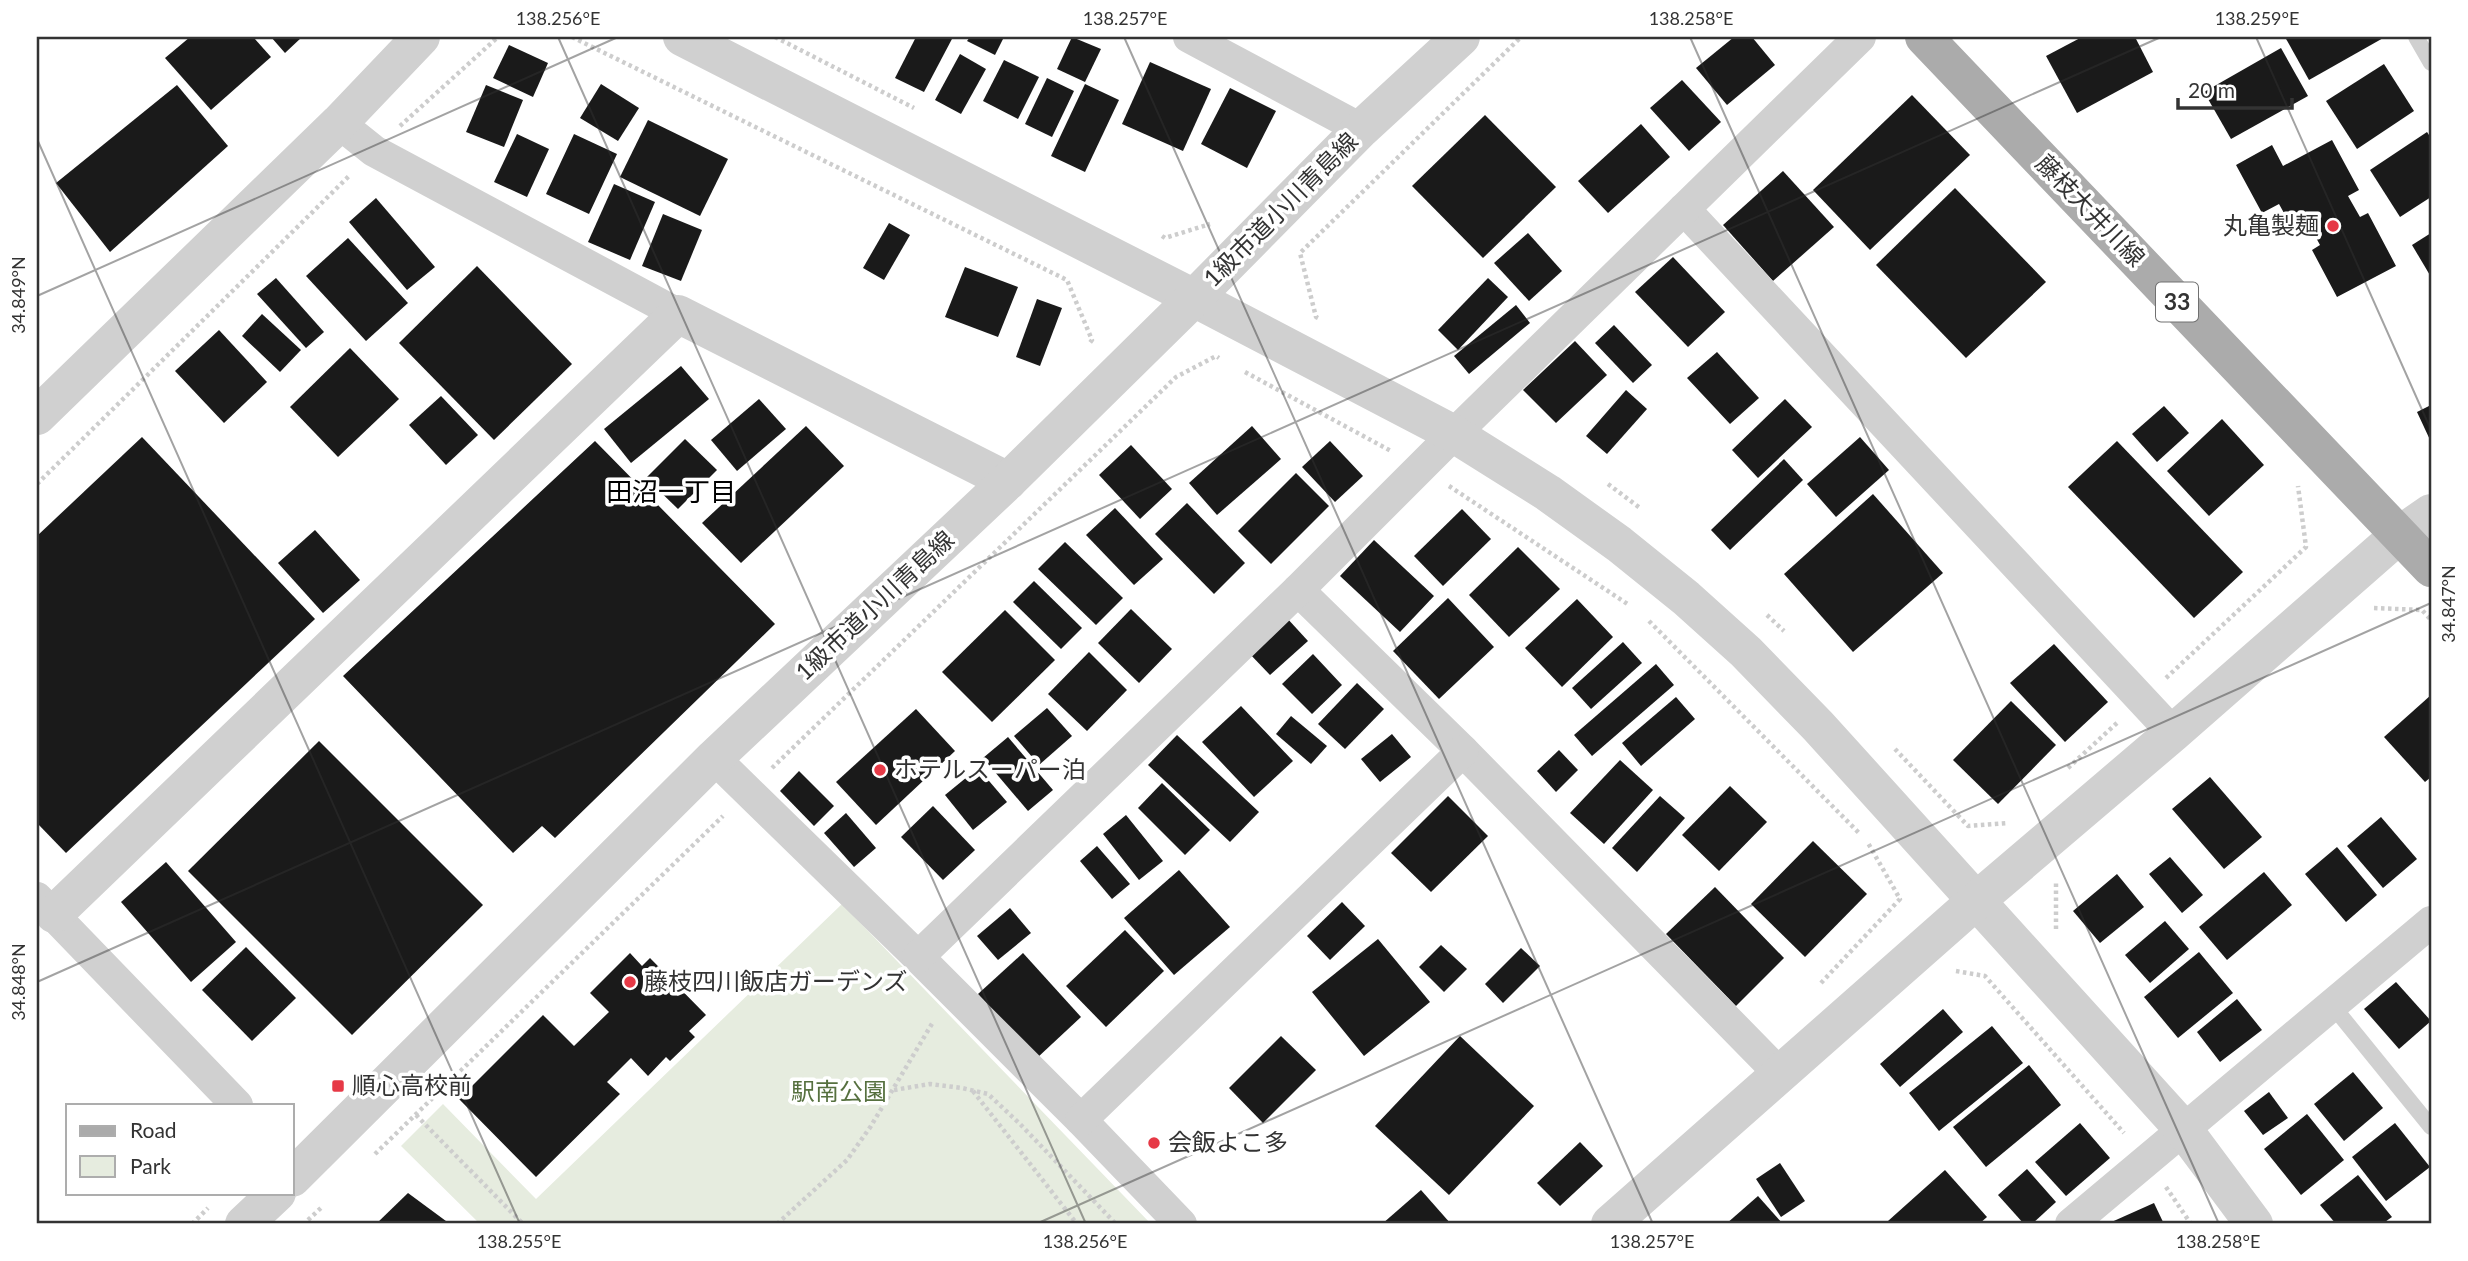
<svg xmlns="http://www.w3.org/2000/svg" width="2468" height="1261" font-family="Lato,'Noto Sans JP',sans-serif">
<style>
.green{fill:#e6ecdf}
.building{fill:#1a1a1a}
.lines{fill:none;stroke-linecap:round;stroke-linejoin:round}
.path{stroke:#cdcdcd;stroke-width:4.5;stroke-dasharray:3.5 3.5;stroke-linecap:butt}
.service{stroke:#d0d0d0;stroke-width:16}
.minor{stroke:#d0d0d0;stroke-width:32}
.tertiary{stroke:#d0d0d0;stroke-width:38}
.primary{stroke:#ababab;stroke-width:38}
.ticks{fill:none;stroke:#333;stroke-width:2;stroke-opacity:0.45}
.poi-dot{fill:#e63946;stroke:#fff;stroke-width:2.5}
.labels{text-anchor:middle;stroke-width:7;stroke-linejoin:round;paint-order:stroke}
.shield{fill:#fff;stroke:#707070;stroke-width:2}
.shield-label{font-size:23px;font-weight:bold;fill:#333}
.street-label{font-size:24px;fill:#333;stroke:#fff}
.poi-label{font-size:24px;fill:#333;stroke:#fff;text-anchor:start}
.park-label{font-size:24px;fill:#56703f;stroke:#fff}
.neighbourhood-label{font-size:26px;fill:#000;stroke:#fff}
.neatline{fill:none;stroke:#333;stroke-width:2.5}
.ticks-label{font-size:18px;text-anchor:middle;fill:#333}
</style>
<rect width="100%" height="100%" fill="#fff"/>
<path class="green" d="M 842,904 L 1151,1224 L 480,1224 L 401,1146 L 443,1104 L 536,1199 Z"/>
<g class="building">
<path d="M 190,37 L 253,37 L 271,57 L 211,110 L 165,58 Z"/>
<path d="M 271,37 L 302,37 L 285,53 Z"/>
<path d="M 916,37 L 953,37 L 924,92 L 895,78 Z"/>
<path d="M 970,37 L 1004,37 L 995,55 L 967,41 Z"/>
<path d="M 1072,37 L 1101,49 L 1085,82 L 1057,69 Z"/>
<path d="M 1734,37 L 1752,37 L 1775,65 L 1727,105 L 1696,68 Z"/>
<path d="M 2082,37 L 2135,37 L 2153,72 L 2077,113 L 2046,56 Z"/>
<path d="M 2285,37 L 2385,37 L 2309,80 Z"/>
<path d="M 509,45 L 548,63 L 533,97 L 493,78 Z"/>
<path d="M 2281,48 L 2308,96 L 2231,139 L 2204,92 Z"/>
<path d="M 960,54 L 986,69 L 961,114 L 935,100 Z"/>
<path d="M 1004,60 L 1039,77 L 1018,119 L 983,101 Z"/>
<path d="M 1150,62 L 1211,89 L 1183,151 L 1122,124 Z"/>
<path d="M 2384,64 L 2414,111 L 2357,149 L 2326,101 Z"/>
<path d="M 1047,78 L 1074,91 L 1052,137 L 1025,124 Z"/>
<path d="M 1682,80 L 1721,122 L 1689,151 L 1650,108 Z"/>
<path d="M 601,84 L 639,108 L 618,141 L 580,118 Z"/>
<path d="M 1085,84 L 1119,100 L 1085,172 L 1051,156 Z"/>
<path d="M 177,85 L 228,146 L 110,252 L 56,183 Z"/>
<path d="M 486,85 L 523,100 L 504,147 L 466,132 Z"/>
<path d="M 1230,88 L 1276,111 L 1247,168 L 1201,144 Z"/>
<path d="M 1912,95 L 1970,155 L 1870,250 L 1813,190 Z"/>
<path d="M 1485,115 L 1556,187 L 1483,258 L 1412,186 Z"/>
<path d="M 648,120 L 728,159 L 700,216 L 620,177 Z"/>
<path d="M 1641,124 L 1670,157 L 1608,213 L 1578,181 Z"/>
<path d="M 2427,132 L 2431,138 L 2431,197 L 2400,217 L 2370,170 Z"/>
<path d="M 517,134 L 549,149 L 527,197 L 494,182 Z"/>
<path d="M 574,134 L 617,154 L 589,214 L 546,194 Z"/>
<path d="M 2332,140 L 2359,190 L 2348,196 L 2360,217 L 2368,213 L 2396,266 L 2337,297 L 2312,250 L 2320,245 L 2308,223 L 2294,231 L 2279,204 L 2262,213 L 2236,165 L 2272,145 L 2283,166 Z"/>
<path d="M 1783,171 L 1834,227 L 1773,281 L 1723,225 Z"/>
<path d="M 614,184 L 655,202 L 630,260 L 588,242 Z"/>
<path d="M 1955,188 L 2046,282 L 1966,358 L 1876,265 Z"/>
<path d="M 376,198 L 435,267 L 407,290 L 349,222 Z"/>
<path d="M 663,214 L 702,230 L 681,281 L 642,266 Z"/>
<path d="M 889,223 L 910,235 L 884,280 L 863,268 Z"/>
<path d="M 1528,233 L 1562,271 L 1529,301 L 1494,263 Z"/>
<path d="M 2431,233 L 2431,277 L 2412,245 Z"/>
<path d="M 348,238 L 408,303 L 366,341 L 306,276 Z"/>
<path d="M 1673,257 L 1725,312 L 1688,347 L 1635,292 Z"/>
<path d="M 477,266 L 572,364 L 494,440 L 399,343 Z"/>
<path d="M 965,267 L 1018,287 L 998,337 L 945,317 Z"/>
<path d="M 276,278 L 324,332 L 306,348 L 257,294 Z"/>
<path d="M 1488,278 L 1508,297 L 1458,350 L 1438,330 Z"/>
<path d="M 1037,299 L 1062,308 L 1040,366 L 1016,357 Z"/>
<path d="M 1516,305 L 1530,323 L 1469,374 L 1454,356 Z"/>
<path d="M 262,314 L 301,350 L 280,372 L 242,336 Z"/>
<path d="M 1614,325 L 1652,365 L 1633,383 L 1595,343 Z"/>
<path d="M 219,330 L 267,382 L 224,423 L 175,371 Z"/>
<path d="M 1575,341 L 1607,375 L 1556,423 L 1523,390 Z"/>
<path d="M 350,348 L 399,399 L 338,457 L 290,407 Z"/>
<path d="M 1717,352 L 1759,398 L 1730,424 L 1687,378 Z"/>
<path d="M 681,366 L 709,399 L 631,463 L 604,429 Z"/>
<path d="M 1626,390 L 1647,409 L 1607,454 L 1586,436 Z"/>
<path d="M 441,396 L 478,435 L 446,465 L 409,425 Z"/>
<path d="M 759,399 L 786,429 L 737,471 L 711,440 Z"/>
<path d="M 1785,399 L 1812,427 L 1758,478 L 1732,450 Z"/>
<path d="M 2431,405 L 2431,442 L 2417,412 Z"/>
<path d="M 2164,406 L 2189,433 L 2157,462 L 2132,434 Z"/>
<path d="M 2222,419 L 2264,465 L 2209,516 L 2167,471 Z"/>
<path d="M 806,426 L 844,466 L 741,563 L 702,523 Z"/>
<path d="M 1252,426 L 1281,459 L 1217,515 L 1189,483 Z"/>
<path d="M 142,437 L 315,619 L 66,853 L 37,823 L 37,536 Z"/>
<path d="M 1860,437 L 1889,470 L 1836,517 L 1807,484 Z"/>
<path d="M 685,439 L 717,470 L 678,509 L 646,478 Z"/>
<path d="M 595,441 L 775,624 L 555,838 L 542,826 L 513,853 L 343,676 Z"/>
<path d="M 1330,441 L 1363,476 L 1335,502 L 1302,467 Z"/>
<path d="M 2117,441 L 2243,572 L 2194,618 L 2068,487 Z"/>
<path d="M 1131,445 L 1172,489 L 1140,519 L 1099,475 Z"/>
<path d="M 1784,459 L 1803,480 L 1730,550 L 1711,530 Z"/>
<path d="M 1296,473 L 1329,506 L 1271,564 L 1238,531 Z"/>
<path d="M 1873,494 L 1943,573 L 1853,652 L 1784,574 Z"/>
<path d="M 1187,503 L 1245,563 L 1214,594 L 1155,534 Z"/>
<path d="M 1115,508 L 1163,559 L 1134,585 L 1086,535 Z"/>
<path d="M 1462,509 L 1491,539 L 1443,586 L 1414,556 Z"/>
<path d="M 315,530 L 360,580 L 323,613 L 278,563 Z"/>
<path d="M 1374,540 L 1434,596 L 1400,632 L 1340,576 Z"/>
<path d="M 1065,542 L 1123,598 L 1096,625 L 1038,569 Z"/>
<path d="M 1518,547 L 1560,589 L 1509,637 L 1469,595 Z"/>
<path d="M 1034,581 L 1082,628 L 1061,649 L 1013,602 Z"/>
<path d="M 1448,598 L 1494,647 L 1439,699 L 1393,651 Z"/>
<path d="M 1577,599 L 1613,637 L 1562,687 L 1525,648 Z"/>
<path d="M 1131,609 L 1172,649 L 1139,683 L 1098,643 Z"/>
<path d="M 1005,610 L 1055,660 L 992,722 L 942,672 Z"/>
<path d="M 1286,617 L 1308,641 L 1270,675 L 1248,652 Z"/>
<path d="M 1623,642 L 1642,663 L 1591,709 L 1572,688 Z"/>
<path d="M 2054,644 L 2108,702 L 2065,742 L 2010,683 Z"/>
<path d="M 1089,652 L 1127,690 L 1087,731 L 1048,694 Z"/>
<path d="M 1313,654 L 1342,685 L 1312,714 L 1282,684 Z"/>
<path d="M 1656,664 L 1674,685 L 1592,756 L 1574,735 Z"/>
<path d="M 1357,683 L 1384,709 L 1345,749 L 1318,724 Z"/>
<path d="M 2431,695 L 2431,777 L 2425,782 L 2384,737 Z"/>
<path d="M 1676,697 L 1695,719 L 1641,766 L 1622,743 Z"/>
<path d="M 2011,701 L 2056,745 L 1998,804 L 1953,760 Z"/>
<path d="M 1241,706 L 1293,761 L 1254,797 L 1202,742 Z"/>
<path d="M 1047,708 L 1072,736 L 1039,765 L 1014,736 Z"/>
<path d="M 916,709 L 955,751 L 876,825 L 836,782 Z"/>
<path d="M 1291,716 L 1327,746 L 1311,764 L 1276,734 Z"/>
<path d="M 1392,734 L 1411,757 L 1380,782 L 1361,759 Z"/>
<path d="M 1177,735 L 1259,812 L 1230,842 L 1148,765 Z"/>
<path d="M 1008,737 L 1053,790 L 1028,811 L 983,758 Z"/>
<path d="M 319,741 L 483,905 L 352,1035 L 188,871 Z"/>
<path d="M 1559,750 L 1578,770 L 1556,792 L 1537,771 Z"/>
<path d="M 1620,760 L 1653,790 L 1604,844 L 1570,813 Z"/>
<path d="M 978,768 L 1007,802 L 973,830 L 945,795 Z"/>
<path d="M 799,771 L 834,806 L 814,826 L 780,791 Z"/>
<path d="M 2210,777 L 2262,837 L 2224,869 L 2172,809 Z"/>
<path d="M 1162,783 L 1210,830 L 1185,855 L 1138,808 Z"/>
<path d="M 1730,786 L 1767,822 L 1719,871 L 1682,835 Z"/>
<path d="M 1448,796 L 1488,836 L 1431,892 L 1391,853 Z"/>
<path d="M 1660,796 L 1685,818 L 1637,872 L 1612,848 Z"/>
<path d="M 933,806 L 975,850 L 943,880 L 901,837 Z"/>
<path d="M 846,813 L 876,848 L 854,867 L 824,833 Z"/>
<path d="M 1126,815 L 1163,861 L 1139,880 L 1103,834 Z"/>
<path d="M 2381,817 L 2417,859 L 2383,888 L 2347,846 Z"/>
<path d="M 1813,841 L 1867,894 L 1805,957 L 1751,904 Z"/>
<path d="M 1097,846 L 1130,884 L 1112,899 L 1080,861 Z"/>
<path d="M 2337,847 L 2377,895 L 2346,922 L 2305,874 Z"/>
<path d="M 2170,857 L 2203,895 L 2182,913 L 2149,874 Z"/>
<path d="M 166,862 L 236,942 L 191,982 L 121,902 Z"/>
<path d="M 1179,870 L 1230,927 L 1174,975 L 1124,918 Z"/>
<path d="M 2264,872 L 2292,905 L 2227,960 L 2199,927 Z"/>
<path d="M 2117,874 L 2144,907 L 2100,943 L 2073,911 Z"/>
<path d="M 1715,887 L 1784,958 L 1736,1006 L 1666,934 Z"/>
<path d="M 1342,902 L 1365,926 L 1330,960 L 1307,936 Z"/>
<path d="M 1010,908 L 1031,933 L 998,960 L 977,936 Z"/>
<path d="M 2165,921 L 2189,949 L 2150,983 L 2125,955 Z"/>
<path d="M 1125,930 L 1164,971 L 1106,1027 L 1066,986 Z"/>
<path d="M 1378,939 L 1430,1002 L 1364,1056 L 1312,992 Z"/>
<path d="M 1441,945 L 1467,969 L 1444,992 L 1419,967 Z"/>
<path d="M 246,947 L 296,998 L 252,1041 L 202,990 Z"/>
<path d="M 1521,948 L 1540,966 L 1503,1003 L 1485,984 Z"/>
<path d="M 2199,952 L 2233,993 L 2178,1038 L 2144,997 Z"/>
<path d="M 630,953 L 642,966 L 650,958 L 706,1015 L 689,1031 L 695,1037 L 670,1061 L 666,1057 L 648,1076 L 631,1058 L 607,1082 L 620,1094 L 536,1177 L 459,1099 L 543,1015 L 574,1046 L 609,1012 L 590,993 Z"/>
<path d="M 1023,953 L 1081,1017 L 1037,1058 L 978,994 Z"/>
<path d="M 2396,982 L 2431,1021 L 2399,1049 L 2364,1009 Z"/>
<path d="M 2237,999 L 2262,1030 L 2220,1062 L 2197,1032 Z"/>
<path d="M 1943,1009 L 1963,1032 L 1900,1087 L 1880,1064 Z"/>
<path d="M 1992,1026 L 2023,1063 L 1939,1131 L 1909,1093 Z"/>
<path d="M 1281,1036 L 1316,1070 L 1263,1123 L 1229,1088 Z"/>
<path d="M 1460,1036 L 1534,1106 L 1449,1195 L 1375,1126 Z"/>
<path d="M 2029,1065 L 2061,1105 L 1986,1167 L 1953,1127 Z"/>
<path d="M 2353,1072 L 2383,1108 L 2344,1141 L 2314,1104 Z"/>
<path d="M 2269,1092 L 2288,1118 L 2263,1135 L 2244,1111 Z"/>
<path d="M 2307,1114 L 2344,1160 L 2301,1195 L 2264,1149 Z"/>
<path d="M 2080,1123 L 2110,1158 L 2066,1196 L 2035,1162 Z"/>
<path d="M 2395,1123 L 2430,1167 L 2386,1201 L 2352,1157 Z"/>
<path d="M 1580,1142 L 1603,1166 L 1560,1206 L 1537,1183 Z"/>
<path d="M 1780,1163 L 1805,1201 L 1781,1217 L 1756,1179 Z"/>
<path d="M 2027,1169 L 2056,1202 L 2032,1224 L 2024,1224 L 1998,1195 Z"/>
<path d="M 1945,1170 L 1987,1217 L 1979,1224 L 1890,1224 L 1888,1221 Z"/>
<path d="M 2358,1175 L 2392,1217 L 2382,1224 L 2336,1224 L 2320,1205 Z"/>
<path d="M 1421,1190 L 1451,1224 L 1382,1224 Z"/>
<path d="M 408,1193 L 450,1224 L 376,1224 Z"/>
<path d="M 1758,1196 L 1783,1224 L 1726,1224 Z"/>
<path d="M 2154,1203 L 2164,1224 L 2107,1224 Z"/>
</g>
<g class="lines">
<g class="path">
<path d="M 572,37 L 1067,280 L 1092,340 L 1089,344"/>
<path d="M 775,37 L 914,108"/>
<path d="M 400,126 L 498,37"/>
<path d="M 1162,236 L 1165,238 L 1210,224"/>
<path d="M 1318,318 L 1316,317 L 1300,253 L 1521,37"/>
<path d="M 1245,372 L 1391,451"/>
<path d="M 37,484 L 349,176"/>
<path d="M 1608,484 L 1640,508"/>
<path d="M 1449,486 L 1629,605"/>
<path d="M 2374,608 L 2422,610 L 2431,620"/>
<path d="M 1767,615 L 1784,631"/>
<path d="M 1649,621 L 1860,834"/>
<path d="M 2166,678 L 2306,547 L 2298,486"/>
<path d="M 1895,749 L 1968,826 L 2007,823"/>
<path d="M 772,768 L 1176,377 L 1216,356 L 1219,358"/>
<path d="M 2068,768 L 2118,722"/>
<path d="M 2056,929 L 2056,882"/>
<path d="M 1956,971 L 1985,976 L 2124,1133"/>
<path d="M 1821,983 L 1900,899 L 1868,843"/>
<path d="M 894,1090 L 930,1084 L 962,1088 L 988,1094 L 1020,1124 L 1116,1224"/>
<path d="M 973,1091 L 1077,1224"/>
<path d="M 416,1115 L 523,1224"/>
<path d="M 375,1154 L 723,816"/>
<path d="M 2166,1187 L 2191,1224"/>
<path d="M 308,1220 L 322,1207"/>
<path d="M 192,1224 L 208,1208"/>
<path d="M 777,1224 L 847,1160 L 871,1126 L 933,1022"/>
</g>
<g class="service">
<path d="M 2416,37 L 2431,63"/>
<path d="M 2332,1005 L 2431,1127"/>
</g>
<g class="minor">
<path d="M 1189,37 L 1361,129"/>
<path d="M 339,123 L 374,151 L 678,314"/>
<path d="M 1684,209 L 2173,733"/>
<path d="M 1298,590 L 1463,751 L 1780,1074"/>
<path d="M 714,758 L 918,957 L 1081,1120 L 1181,1224"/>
<path d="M 37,898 L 237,1105"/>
<path d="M 918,957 L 1298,590 L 1454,434 L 1860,37"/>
<path d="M 1081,1120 L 1463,751"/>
<path d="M 2071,1224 L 2431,922"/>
</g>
<g class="tertiary">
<path d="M 682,37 L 1194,298 L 1454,434 L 1548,493 L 1619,544 L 1686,598 L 1746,652 L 1818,726 L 2184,1130 L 2254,1224"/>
<path d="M 37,416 L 339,123 L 421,37"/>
<path d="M 54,914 L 678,314 L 1008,481"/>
<path d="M 292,1178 L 714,758 L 1008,481 L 1194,298 L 1361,129 L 1461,37"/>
<path d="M 244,1224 L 277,1193"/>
<path d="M 1610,1224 L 1977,900 L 2173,733 L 2399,535 L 2431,513"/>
</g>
<path class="primary" d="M 1924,37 L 2431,568"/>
</g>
<path class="ticks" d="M 558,37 L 1086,1224M 1124,37 L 1653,1224M 1690,37 L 2219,1224M 2256,37 L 2431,430M 37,139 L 520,1224M 37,296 L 618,37M 37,982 L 2161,37M 1036,1224 L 2431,603"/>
<g class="poi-dot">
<circle cx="2333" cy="226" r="7"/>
<circle cx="880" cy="770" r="7"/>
<circle cx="630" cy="982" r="7"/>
<rect x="331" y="1079" width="14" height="14" rx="3.5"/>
<circle cx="1154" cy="1143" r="7"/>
</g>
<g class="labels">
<rect class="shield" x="2156" y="282.5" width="42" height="39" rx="5"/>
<g class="shield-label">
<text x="2177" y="310">33</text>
</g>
<g class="street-label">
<text transform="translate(1281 210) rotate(-45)" y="8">1級市道小川青島線</text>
<text transform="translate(2090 211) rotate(46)" y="8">藤枝大井川線</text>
<text transform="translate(875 606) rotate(-43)" y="8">1級市道小川青島線</text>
</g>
<g class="poi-label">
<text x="2319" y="234" text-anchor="end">丸亀製麺</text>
<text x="894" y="778">ホテルスーパー泊</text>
<text x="644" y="990">藤枝四川飯店ガーデンズ</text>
<text x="352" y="1094">順心高校前</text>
<text x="1168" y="1151">会飯よこ多</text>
</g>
<g class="park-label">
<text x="839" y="1100">駅南公園</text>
</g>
<g class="neighbourhood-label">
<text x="671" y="501">田沼一丁目</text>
</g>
</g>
<rect width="2468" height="1261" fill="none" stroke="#ffffff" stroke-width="77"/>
<rect x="66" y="1104" width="228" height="91" fill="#ffffff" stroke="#adadad" stroke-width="2"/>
<rect x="80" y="1126" width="35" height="10" fill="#ababab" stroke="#adadad" stroke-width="2"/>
<text x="130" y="1138" font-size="21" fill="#333333">Road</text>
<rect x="80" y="1156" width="35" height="21" fill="#e6ecdf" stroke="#adadad" stroke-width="2"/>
<text x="130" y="1174" font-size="21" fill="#333333">Park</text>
<path d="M2178 98v10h114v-10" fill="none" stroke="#333333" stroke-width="3.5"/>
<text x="2188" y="98" font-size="21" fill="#333333" stroke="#ffffff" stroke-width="5" paint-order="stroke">20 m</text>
<rect x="38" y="38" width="2392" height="1184" class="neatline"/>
<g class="ticks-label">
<text x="558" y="25">138.256°E</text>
<text x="1125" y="25">138.257°E</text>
<text x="1691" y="25">138.258°E</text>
<text x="2257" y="25">138.259°E</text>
<text transform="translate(19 295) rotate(-90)" y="6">34.849°N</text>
<text transform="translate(2449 604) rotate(-90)" y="6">34.847°N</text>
<text transform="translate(19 982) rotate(-90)" y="6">34.848°N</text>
<text x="519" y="1248">138.255°E</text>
<text x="1085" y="1248">138.256°E</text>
<text x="1652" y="1248">138.257°E</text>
<text x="2218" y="1248">138.258°E</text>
</g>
</svg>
